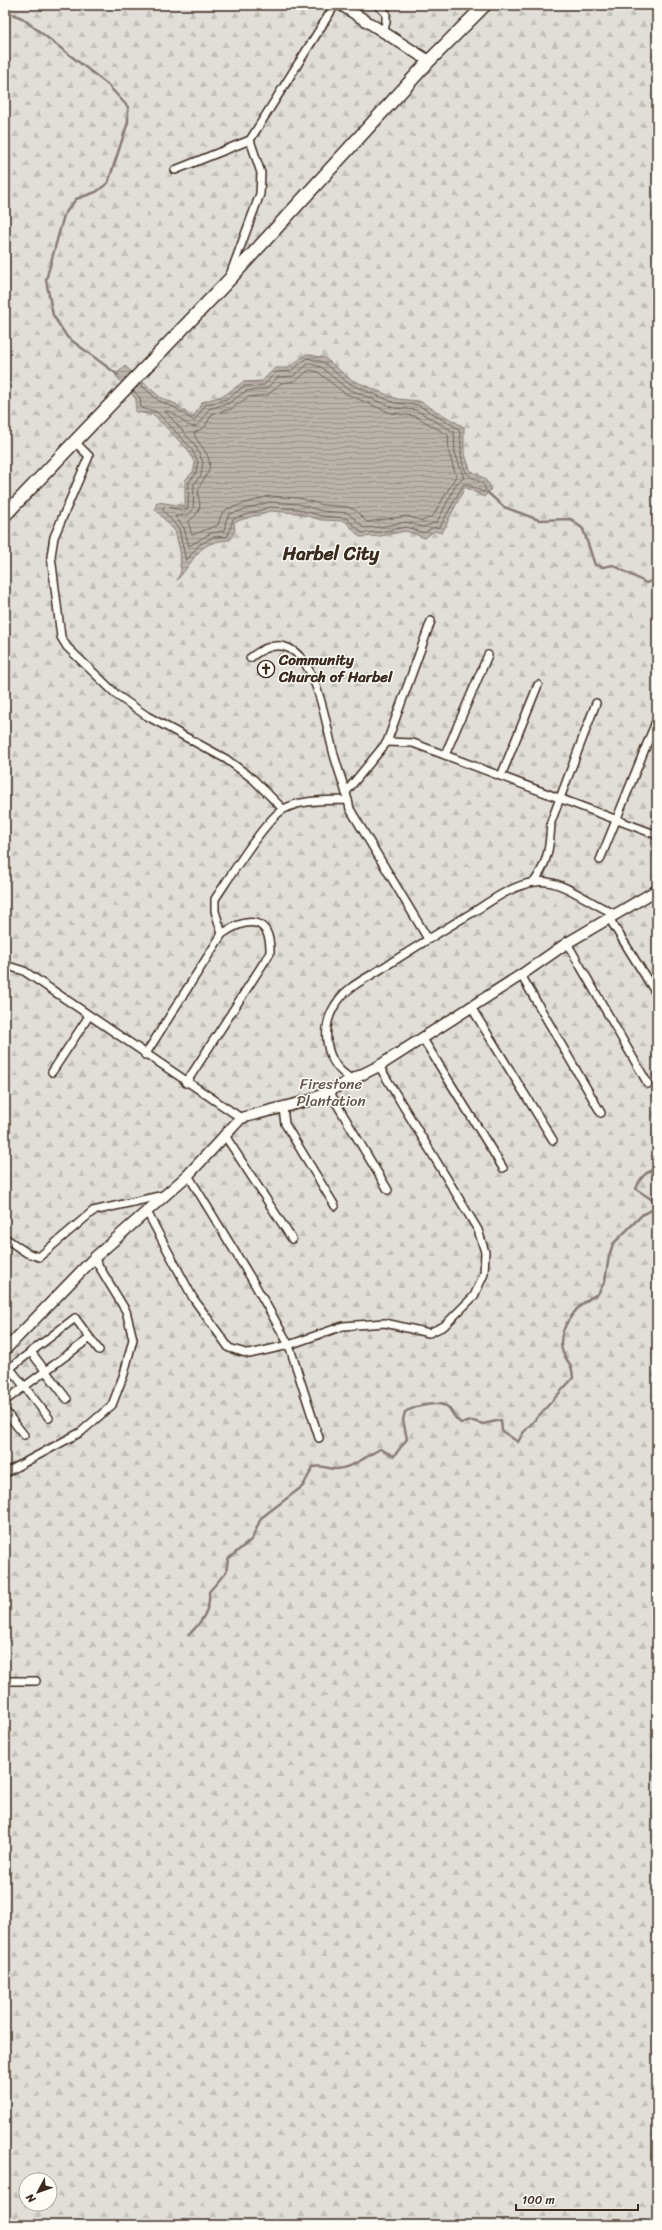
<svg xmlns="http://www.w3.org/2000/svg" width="662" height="2230" font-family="Sriracha,sans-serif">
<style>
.forest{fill:url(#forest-firs);stroke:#8e847a;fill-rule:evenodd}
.water{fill:url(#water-rules);stroke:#887d74}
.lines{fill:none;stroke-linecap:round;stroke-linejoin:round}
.shore{stroke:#6e6157;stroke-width:1}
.stream{stroke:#887d74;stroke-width:2.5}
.street-casing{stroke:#3b2a1e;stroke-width:10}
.secondary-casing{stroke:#3b2a1e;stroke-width:13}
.primary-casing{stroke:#3b2a1e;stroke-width:15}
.street{stroke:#fdfcf7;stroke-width:7}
.secondary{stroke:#fdfcf7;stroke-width:10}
.primary{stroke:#fdfcf7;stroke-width:12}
.labels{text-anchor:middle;stroke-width:3;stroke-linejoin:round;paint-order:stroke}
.poi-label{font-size:15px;font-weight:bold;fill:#3b2a1e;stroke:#fdfcf7;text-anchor:start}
.park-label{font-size:15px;fill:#64574c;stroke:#fdfcf7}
.district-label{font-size:19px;font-weight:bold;fill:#3b2a1e;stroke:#fdfcf7}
</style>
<defs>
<pattern id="forest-firs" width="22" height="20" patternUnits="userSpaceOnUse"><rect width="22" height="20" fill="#e1ded7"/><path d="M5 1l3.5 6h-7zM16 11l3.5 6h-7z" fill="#c2bfb8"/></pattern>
<pattern id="water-rules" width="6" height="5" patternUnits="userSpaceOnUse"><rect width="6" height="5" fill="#bbb4ad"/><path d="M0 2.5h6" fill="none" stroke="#99938c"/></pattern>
</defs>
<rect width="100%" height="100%" fill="#fdfcf7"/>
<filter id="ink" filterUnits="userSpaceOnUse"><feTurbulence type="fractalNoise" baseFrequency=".025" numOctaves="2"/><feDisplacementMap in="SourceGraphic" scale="8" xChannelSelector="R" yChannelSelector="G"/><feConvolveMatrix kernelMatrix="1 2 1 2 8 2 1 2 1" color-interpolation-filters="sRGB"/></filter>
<g filter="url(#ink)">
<path class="forest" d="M 5,5 L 657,5 L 657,2225 L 5,2225 ZM 26,2180 L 50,2180 L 50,2204 L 26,2204 Z"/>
<path class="water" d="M 306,354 L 325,358 L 350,379 L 397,399 L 419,401 L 464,427 L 464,451 L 470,470 L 485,479 L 491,489 L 484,497 L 465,487 L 442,533 L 434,531 L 425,538 L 406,531 L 381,536 L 360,537 L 345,521 L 321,520 L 297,513 L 270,511 L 234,522 L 235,530 L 230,540 C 196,542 198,557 177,580 L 181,571 L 180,551 L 175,531 L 155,509 L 157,502 L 185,506 L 185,480 L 193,472 L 195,464 L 188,450 L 154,415 L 136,412 L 136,399 L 115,375 L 125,366 L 161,398 L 176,404 L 193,418 L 202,402 L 225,395 L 243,382 L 262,381 L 275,368 L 289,368 Z"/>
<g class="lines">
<g class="shore">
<path d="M 309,364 L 321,367 L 346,388 L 394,408 L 416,410 L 454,432 L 455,453 L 464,478 L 457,483 L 437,522 L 423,527 L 406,522 L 380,527 L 364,528 L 348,513 L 322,511 L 298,504 L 269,502 L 230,514 L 226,520 L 224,531 L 211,533 L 189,546 L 184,528 L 175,516 L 187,515 L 193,510 L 194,484 L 201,475 L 203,462 L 195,445 L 165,411 C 177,409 189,436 200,423 C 204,419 205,413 209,409 L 229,403 L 246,391 L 266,389 L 278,377 L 293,376 Z"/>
<path d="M 310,370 L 318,372 L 344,393 L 391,413 L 415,416 L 448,435 L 449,453 L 456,476 L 433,516 L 422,521 L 407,516 L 367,522 L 355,510 L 348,507 L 323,505 L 299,498 L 269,496 L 227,509 L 221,515 L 218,525 L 192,535 L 188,522 C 210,505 193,501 200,486 C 204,477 212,471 209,460 C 207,450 196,442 194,433 L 205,427 L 212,414 L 231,409 L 248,397 L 268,395 L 281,383 L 295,381 Z"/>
<path d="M 133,390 L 140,398 L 141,408 L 157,412 L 191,448 L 198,462 L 196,473 L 189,482 L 188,509 L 184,510 L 164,507 L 162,509 L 179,529 L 186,561 L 199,545 L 213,537 L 228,536 L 233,519 L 270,507 L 297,509 L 322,516 L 346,518 L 362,533 L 380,532 L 406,527 L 424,533 L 432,528 L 440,527 L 463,485 L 467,484 L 483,492 L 486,490 C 483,479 471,480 466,472 C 458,458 463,442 459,429 L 418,405 L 395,403 L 348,383 L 323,362 L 307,358 L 291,371 L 276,372 L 264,385 L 244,386 L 227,399 L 205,405 L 194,421 L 174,407 L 159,401 L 140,384"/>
</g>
<g class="stream">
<path d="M 5,11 L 22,18 L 107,84 L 128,107 L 128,122 L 108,183 L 96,192 L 76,199 L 64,215 L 46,280 L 53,315 L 67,337 L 118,375"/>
<path d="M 487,492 L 504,507 L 539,520 L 571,519 L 583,529 L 595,565 L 603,567 L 613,565 L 646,583 L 657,579"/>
<path d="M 657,1168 C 645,1172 640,1178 636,1189 L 657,1203"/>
<path d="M 188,1635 C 200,1625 211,1609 209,1592 L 226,1572 L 228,1559 L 252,1539 L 261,1518 L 303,1486 L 313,1467 C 323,1465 325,1468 334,1469 C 351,1469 367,1456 380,1449 L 394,1456 L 407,1439 L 403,1420 L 405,1412 C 414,1407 440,1399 449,1408 C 453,1414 455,1419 461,1423 L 473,1421 L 483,1424 L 501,1420 L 502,1431 L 518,1442 L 523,1433 L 573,1378 C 572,1363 569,1365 563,1353 C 554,1330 579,1302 598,1294 L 605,1281 L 609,1256 L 613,1244 L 643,1214 L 652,1210 L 657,1205"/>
</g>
<defs>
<g id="street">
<path d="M 377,5 L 386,13 L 386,22 L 384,30"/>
<path d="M 175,170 L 250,140"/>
<path d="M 230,275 L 260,194 L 261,173 L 250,140 L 335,5"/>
<path d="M 76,443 L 89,456 L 54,537 L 51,556 L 61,637 L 67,647 L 118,696 L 147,716 L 226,759 L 253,779 L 283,809"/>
<path d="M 250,658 C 310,611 323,713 333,751 C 338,771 346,789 350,809 L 428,939"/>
<path d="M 387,742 L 413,743 L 657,835"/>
<path d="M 445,755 L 488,655"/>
<path d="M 501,776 L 538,685"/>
<path d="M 346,792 L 387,742 L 431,621"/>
<path d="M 600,860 L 657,719"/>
<path d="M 534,882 C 548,863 550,845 551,822 L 596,703"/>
<path d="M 609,918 L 657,995"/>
<path d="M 222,934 L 215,911 L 215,899 C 228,880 266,818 284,809 C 303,799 327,801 348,800"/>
<path d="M 567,943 L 648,1084"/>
<path d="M 5,965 L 24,971 L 241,1118"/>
<path d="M 521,975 L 601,1113"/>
<path d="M 471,1007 L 553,1140"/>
<path d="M 423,1039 L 503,1168"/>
<path d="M 145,1055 L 222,934 C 248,916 271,917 270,953 L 186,1083"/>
<path d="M 52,1072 L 89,1016"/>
<path d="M 352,1079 C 324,1064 319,1026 338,1001 C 348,986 369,977 384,967 C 413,949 441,931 470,914 C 482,907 494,898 506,892 C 514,888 526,883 535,882 C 563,878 590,905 616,914"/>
<path d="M 329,1091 L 388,1190"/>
<path d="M 283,1108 L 285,1124 L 335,1206"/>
<path d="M 224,1134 L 292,1239"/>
<path d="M 188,1175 L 254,1283 L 289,1345 L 319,1438"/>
<path d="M 146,1210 L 193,1298 L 229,1348 L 249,1354 L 289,1345 L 343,1326 L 385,1323 L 429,1333 L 444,1326 L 474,1296 L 484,1274 L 485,1252 L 478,1230 L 379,1066"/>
<path d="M 5,1238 L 27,1253 L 39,1257 L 93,1211 L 164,1195"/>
<path d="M 31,1352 L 67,1399"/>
<path d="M 5,1362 L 49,1418"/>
<path d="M 5,1370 L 10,1368 L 75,1318 L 99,1350"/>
<path d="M 5,1401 L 90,1338"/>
<path d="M 5,1411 L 24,1435"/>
<path d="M 5,1473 L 81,1432 L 112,1405 L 124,1374 L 133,1339 L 126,1311 L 94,1258"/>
<path d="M 5,1681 L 36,1681"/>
</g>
<g id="secondary">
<path d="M 341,5 L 429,61"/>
<path d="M 5,1350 L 94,1258 L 188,1175 L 241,1118 L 311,1100 L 379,1066 L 521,975 L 567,943 L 657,890"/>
</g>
<path id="primary" d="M 5,515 L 227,282 L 429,61 L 485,5"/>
</defs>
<use href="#street" class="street-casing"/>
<use href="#secondary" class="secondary-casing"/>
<use href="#primary" class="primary-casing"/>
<use href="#street" class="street"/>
<use href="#secondary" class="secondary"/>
<use href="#primary" class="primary"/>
</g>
</g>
<defs>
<symbol id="church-ring" viewBox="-11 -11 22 22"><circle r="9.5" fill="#fdfcf7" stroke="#3b2a1e" stroke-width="1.5"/><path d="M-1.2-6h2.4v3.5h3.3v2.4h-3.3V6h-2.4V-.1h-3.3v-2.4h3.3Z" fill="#3b2a1e"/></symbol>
</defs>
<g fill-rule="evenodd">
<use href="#church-ring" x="256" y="659" width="20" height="20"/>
</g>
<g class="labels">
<g class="poi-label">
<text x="279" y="665">Community<tspan x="279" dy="17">Church of Harbel</tspan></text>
</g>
<g class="park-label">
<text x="331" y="1089">Firestone<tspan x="331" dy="17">Plantation</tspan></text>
</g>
<g class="district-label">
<text x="331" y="560">Harbel City</text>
</g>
</g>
<rect width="662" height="2230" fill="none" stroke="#fdfcf7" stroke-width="20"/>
<rect x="10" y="10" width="642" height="2210" fill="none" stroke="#3b2a1e" stroke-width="1.5" filter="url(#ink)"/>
<g transform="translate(38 2192) rotate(229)"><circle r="19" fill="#fdfcf7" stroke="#afa8a0"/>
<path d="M0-3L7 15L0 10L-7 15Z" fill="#3b2a1e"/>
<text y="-6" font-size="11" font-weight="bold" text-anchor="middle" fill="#3b2a1e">N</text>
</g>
<path d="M516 2204v6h122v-6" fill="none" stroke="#3b2a1e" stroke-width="2"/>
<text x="522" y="2204" font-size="12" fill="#3b2a1e" stroke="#fdfcf7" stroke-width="3" paint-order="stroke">100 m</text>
</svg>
